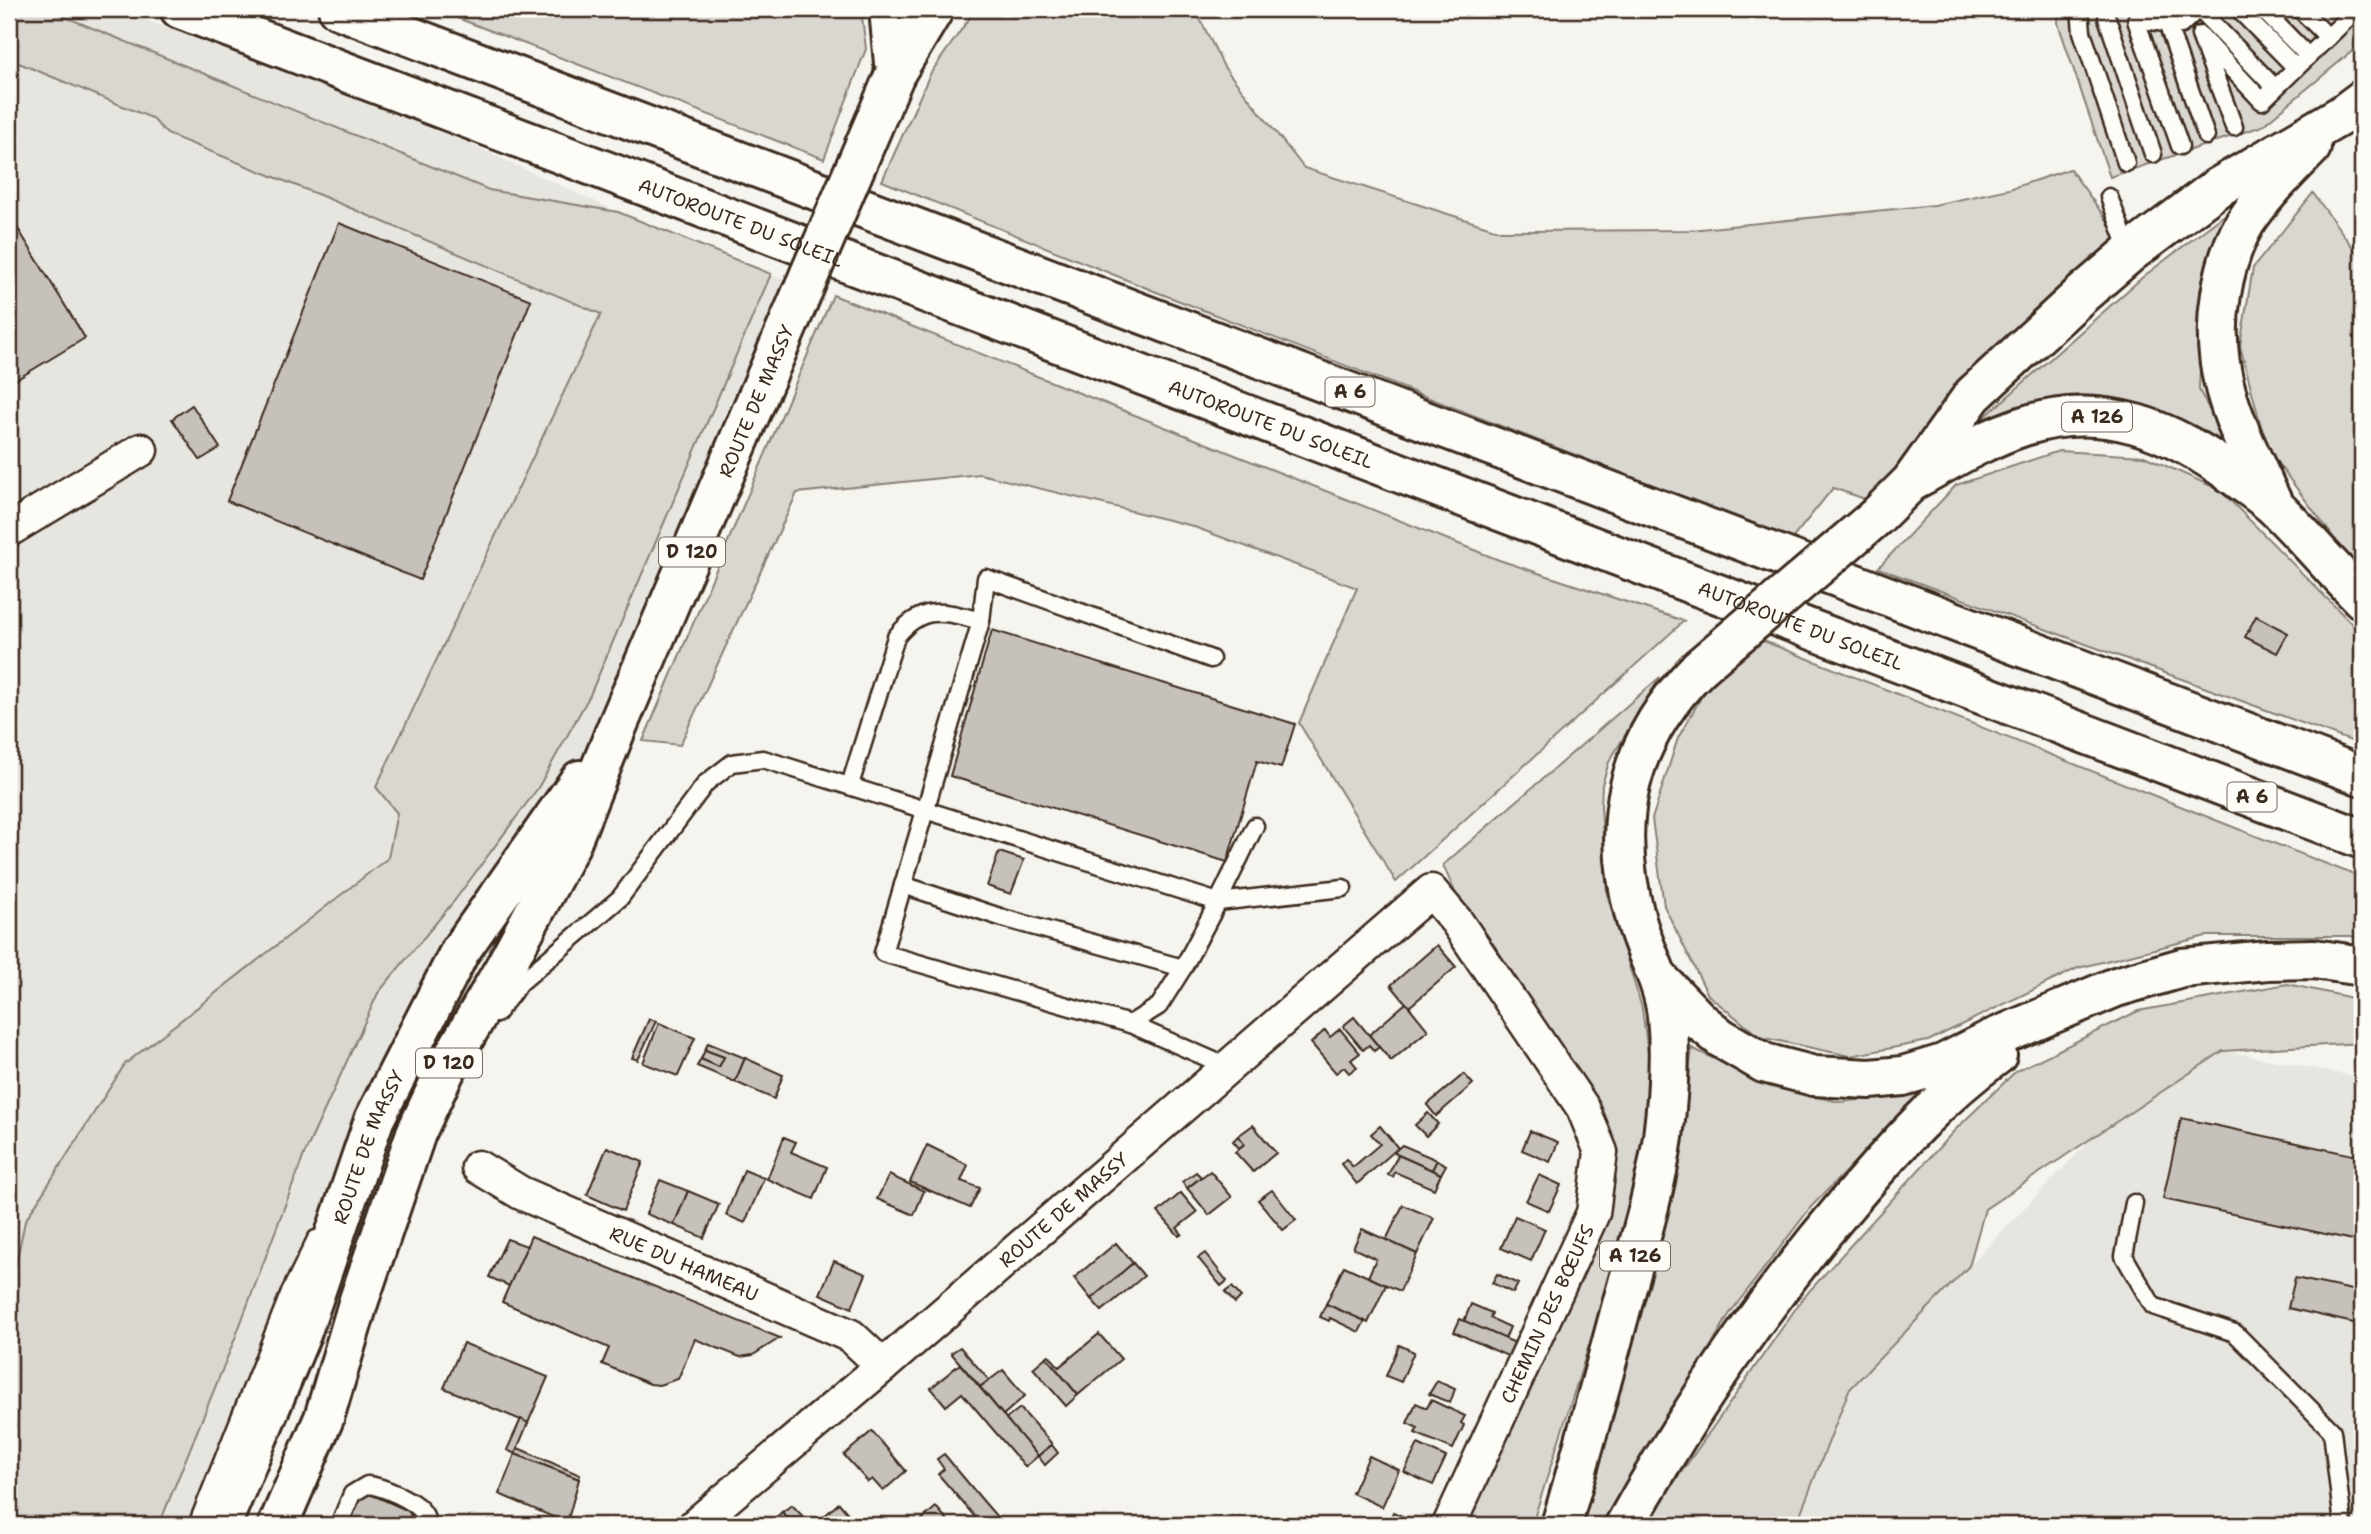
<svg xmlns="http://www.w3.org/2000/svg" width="2371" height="1534" font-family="'Shantell Sans',sans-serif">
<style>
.built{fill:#e7e5df}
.green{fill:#dad6d0;stroke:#8a8077;stroke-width:2}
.building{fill:#c7c1bb;stroke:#3b2a1e;stroke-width:2}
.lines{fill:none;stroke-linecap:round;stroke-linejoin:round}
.lane-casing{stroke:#3b2a1e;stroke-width:21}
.street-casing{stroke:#3b2a1e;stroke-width:37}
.secondary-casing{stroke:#3b2a1e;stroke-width:44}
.primary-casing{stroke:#3b2a1e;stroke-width:44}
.highway-casing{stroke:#3b2a1e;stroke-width:44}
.lane{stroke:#fdfcf7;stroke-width:16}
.street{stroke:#fdfcf7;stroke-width:32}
.secondary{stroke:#fdfcf7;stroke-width:38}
.primary{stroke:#fdfcf7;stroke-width:38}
.highway{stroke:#fdfcf7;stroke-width:38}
.primary-bridge-casing{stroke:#3b2a1e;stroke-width:44;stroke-linecap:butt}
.highway-bridge-casing{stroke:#3b2a1e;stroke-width:44;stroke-linecap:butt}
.primary-bridge{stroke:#fdfcf7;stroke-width:38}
.highway-bridge{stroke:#fdfcf7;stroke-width:38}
.labels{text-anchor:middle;stroke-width:5;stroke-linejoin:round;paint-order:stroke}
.shield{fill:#fdfcf7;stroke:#75695f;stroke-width:2}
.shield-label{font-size:18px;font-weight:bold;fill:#3b2a1e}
.street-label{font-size:19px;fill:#3b2a1e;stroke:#fdfcf7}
</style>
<rect width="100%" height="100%" fill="#f5f4ee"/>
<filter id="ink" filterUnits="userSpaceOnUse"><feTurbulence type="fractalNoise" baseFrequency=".0143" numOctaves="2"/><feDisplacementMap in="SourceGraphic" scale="14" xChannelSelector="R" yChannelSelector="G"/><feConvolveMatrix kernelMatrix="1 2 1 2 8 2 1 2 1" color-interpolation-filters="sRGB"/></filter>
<g filter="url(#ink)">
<g class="built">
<path d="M 9,9 L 118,9 L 468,143 L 618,212 L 811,291 L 617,727 L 460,951 L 221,1525 L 9,1525 Z"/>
<path d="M 2184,1043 L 2362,1078 L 2362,1525 L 1796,1525 L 1849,1390 Z"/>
</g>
<g class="green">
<path d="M 9,9 L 46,9 L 489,190 L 618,212 L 771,274 L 590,695 L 538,788 L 455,900 L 378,993 L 304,1155 L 234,1341 L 159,1525 L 9,1525 L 9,1297 L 25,1221 L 125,1064 L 388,858 L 397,813 L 376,787 L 601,314 L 322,196 L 167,134 L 152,118 L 9,59 Z"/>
<path d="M 434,9 L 861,9 L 866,49 L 824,159 Z"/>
<path d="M 976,9 L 1195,9 L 1224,67 L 1304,168 L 1501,231 L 1691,230 L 1934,205 L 2009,189 L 2070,169 L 2125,245 L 1902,465 L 1865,499 L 1833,488 L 1792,539 L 1154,291 L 882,181 L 930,74 Z"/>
<path d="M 2059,9 L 2362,9 L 2362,43 L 2262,126 L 2110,177 L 2058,23 Z"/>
<path d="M 2313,193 L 2362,260 L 2362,575 L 2267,449 L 2240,346 L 2253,268 Z"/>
<path d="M 2235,207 L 2214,242 L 2202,321 L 2199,390 L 2228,444 C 2177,414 2119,388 2058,397 C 2032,401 2005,413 1980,421 L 2144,276 Z"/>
<path d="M 833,295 L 1499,560 L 1684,621 L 1396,882 L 1299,723 L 1357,588 L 1189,525 L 980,474 L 797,493 L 680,745 L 643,741 Z"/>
<path d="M 2059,451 L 2144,456 L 2220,490 L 2362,634 L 2362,745 L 1878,568 L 1956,485 Z"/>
<path d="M 1761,640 L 2362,878 L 2362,939 L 2351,936 L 2206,936 L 2078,968 L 1928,1041 L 1850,1056 L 1760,1037 L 1708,995 L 1664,906 L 1652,819 L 1678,738 L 1708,685 Z"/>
<path d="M 1660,677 L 1609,762 L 1602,785 L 1601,807 L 1607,894 L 1642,1008 L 1650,1067 L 1643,1158 L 1592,1336 L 1532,1525 L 1467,1525 L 1610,1197 L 1619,1151 L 1580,1078 L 1462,908 L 1443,865 Z"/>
<path d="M 2287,984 L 2362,1000 L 2362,1043 L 2223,1051 L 1985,1209 L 1969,1266 L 1849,1390 L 1796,1525 L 1649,1525 L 1660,1503 L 1803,1298 L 1953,1132 L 2016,1071 L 2138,1011 Z"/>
<path d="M 1692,1048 L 1771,1087 L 1840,1102 L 1922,1093 L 1811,1207 L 1730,1313 L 1606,1525 L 1576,1525 L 1686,1098 Z"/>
</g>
<g class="building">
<path d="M 9,214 L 85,338 L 9,384 Z"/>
<path d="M 339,223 L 531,300 L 420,580 L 227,501 Z"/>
<path d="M 192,405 L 220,448 L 200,460 L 172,419 Z"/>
<path d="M 2256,616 L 2288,633 L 2277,653 L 2245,637 Z"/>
<path d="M 992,630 L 1295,724 L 1281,768 L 1257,761 L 1227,862 L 950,776 Z"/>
<path d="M 999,852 L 1024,860 L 1011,894 L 987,886 Z"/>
<path d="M 1437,945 L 1456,967 L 1409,1007 L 1391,985 Z"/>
<path d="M 1406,1003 L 1428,1030 L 1391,1061 L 1369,1035 Z"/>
<path d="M 1354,1017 L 1379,1047 L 1374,1051 L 1369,1045 L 1363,1050 L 1343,1026 Z"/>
<path d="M 649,1019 L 656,1021 L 638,1060 L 632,1058 Z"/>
<path d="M 659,1023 L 695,1038 L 678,1076 L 643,1063 Z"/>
<path d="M 1340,1029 L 1360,1053 L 1351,1060 L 1357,1067 L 1349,1073 L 1344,1067 L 1336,1073 L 1311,1043 L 1325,1030 L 1330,1037 Z"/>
<path d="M 708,1043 L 745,1058 L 735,1082 L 697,1066 L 701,1059 L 719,1067 L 724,1057 L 705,1050 Z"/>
<path d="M 705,1050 L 724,1057 L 719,1067 L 701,1059 Z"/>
<path d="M 745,1058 L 783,1075 L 774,1099 L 735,1082 Z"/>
<path d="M 1464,1074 L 1473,1084 L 1436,1116 L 1427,1105 Z"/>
<path d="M 1428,1113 L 1438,1124 L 1426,1136 L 1415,1125 Z"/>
<path d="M 2181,1118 L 2362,1157 L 2362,1242 L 2163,1199 Z"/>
<path d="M 1253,1125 L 1276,1153 L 1253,1172 L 1235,1152 L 1244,1144 L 1238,1136 Z"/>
<path d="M 1380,1126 L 1398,1148 L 1357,1184 L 1341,1164 L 1346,1159 L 1353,1167 L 1380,1144 L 1371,1134 Z"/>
<path d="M 1530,1131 L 1558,1142 L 1550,1162 L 1522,1150 Z"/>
<path d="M 1238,1136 L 1244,1144 L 1239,1148 L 1233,1141 Z"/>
<path d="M 784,1137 L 796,1142 L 791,1152 L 827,1167 L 814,1199 L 767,1179 Z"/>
<path d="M 927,1145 L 968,1165 L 961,1181 L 980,1188 L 970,1208 L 910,1182 Z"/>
<path d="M 1402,1145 L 1437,1160 L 1432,1170 L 1398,1155 L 1394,1152 Z"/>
<path d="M 607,1147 L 643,1162 L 623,1211 L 587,1195 Z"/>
<path d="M 1398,1155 L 1441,1174 L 1434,1189 L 1395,1172 L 1393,1177 L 1388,1175 Z"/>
<path d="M 1437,1160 L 1446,1165 L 1441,1174 L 1432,1170 Z"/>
<path d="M 744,1170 L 764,1178 L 745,1223 L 726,1215 Z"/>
<path d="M 1210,1171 L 1232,1197 L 1209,1215 L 1187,1188 Z"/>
<path d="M 1196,1172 L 1201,1177 L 1187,1188 L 1182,1182 Z"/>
<path d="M 889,1175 L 924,1191 L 914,1215 L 877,1199 Z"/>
<path d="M 1539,1175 L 1561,1185 L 1549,1211 L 1526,1201 Z"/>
<path d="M 660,1180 L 688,1191 L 674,1225 L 646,1214 Z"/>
<path d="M 1272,1190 L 1296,1220 L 1283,1230 L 1258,1200 Z"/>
<path d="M 688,1191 L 719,1204 L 704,1238 L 674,1225 Z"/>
<path d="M 1181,1193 L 1197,1212 L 1177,1228 L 1182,1234 L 1179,1236 L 1158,1212 Z"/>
<path d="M 1403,1205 L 1434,1218 L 1417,1254 L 1386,1240 Z"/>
<path d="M 1515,1216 L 1545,1229 L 1531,1261 L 1501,1248 Z"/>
<path d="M 1362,1229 L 1417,1254 L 1400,1291 L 1368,1277 L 1376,1259 L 1353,1248 Z"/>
<path d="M 531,1236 L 780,1338 L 753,1355 L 740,1357 L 695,1339 L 678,1379 L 659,1385 L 650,1384 L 602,1364 L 609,1348 L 502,1302 Z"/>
<path d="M 507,1239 L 527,1246 L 509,1286 L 489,1277 Z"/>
<path d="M 1116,1243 L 1133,1263 L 1091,1299 L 1074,1278 Z"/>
<path d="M 1205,1253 L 1227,1281 L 1221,1286 L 1198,1258 Z"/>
<path d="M 834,1261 L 866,1274 L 852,1308 L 820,1294 Z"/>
<path d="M 1133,1263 L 1144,1276 L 1102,1311 L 1091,1299 Z"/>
<path d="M 1344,1266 L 1386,1285 L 1368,1323 L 1326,1304 Z"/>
<path d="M 1497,1274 L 1518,1284 L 1513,1293 L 1492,1283 Z"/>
<path d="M 2295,1278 L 2362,1292 L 2362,1325 L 2288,1308 Z"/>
<path d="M 1232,1287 L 1241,1297 L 1235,1303 L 1225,1292 Z"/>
<path d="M 1326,1304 L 1365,1321 L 1359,1332 L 1330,1318 L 1329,1321 L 1320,1317 Z"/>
<path d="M 1471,1304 L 1492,1313 L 1490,1318 L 1510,1327 L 1505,1339 L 1464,1321 Z"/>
<path d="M 1460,1319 L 1520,1345 L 1514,1359 L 1454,1332 Z"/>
<path d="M 1099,1334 L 1121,1359 L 1078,1395 L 1046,1357 L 1049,1355 L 1059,1367 Z"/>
<path d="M 463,1343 L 548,1377 L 528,1423 L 444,1388 Z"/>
<path d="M 1399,1345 L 1414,1352 L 1401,1382 L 1386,1376 Z"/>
<path d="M 960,1347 L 989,1380 L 980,1387 L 951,1353 Z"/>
<path d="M 1046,1357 L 1078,1395 L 1066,1406 L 1033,1368 Z"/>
<path d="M 960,1364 L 1038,1456 L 1025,1467 L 962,1393 L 946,1406 L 931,1388 Z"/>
<path d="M 1003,1370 L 1025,1396 L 1003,1415 L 980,1387 Z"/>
<path d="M 1437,1381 L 1455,1389 L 1450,1403 L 1429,1394 Z"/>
<path d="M 1431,1400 L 1465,1416 L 1461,1423 L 1464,1425 L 1453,1449 L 1415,1433 L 1418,1428 L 1407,1423 L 1416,1403 L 1427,1408 Z"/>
<path d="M 1020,1408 L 1052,1444 L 1038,1456 L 1006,1419 Z"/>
<path d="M 521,1419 L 528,1423 L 515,1454 L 507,1450 Z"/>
<path d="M 872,1431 L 906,1471 L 883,1491 L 872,1479 L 868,1482 L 844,1455 Z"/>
<path d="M 1418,1444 L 1446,1457 L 1433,1485 L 1404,1472 Z"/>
<path d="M 1052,1445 L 1058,1453 L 1045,1465 L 1038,1456 Z"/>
<path d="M 518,1448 L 580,1475 L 579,1479 L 515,1454 Z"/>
<path d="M 515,1454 L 579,1479 L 567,1523 L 499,1494 Z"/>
<path d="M 944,1454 L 984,1502 L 1004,1525 L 982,1525 L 938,1474 L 944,1469 L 937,1459 Z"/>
<path d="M 1369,1456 L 1399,1470 L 1382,1507 L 1352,1493 Z"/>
<path d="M 368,1493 L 409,1511 L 411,1517 L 408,1525 L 348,1525 L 361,1496 Z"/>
<path d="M 839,1503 L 855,1522 L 852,1525 L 814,1525 Z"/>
<path d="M 792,1505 L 811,1525 L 794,1525 L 782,1512 Z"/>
<path d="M 936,1507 L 952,1525 L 916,1525 Z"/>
<path d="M 782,1512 L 794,1525 L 778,1525 L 773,1520 Z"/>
<path d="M 1393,1512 L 1418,1523 L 1417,1525 L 1388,1525 Z"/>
</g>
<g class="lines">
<defs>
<g id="lane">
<path d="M 2080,9 L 2082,32 L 2126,163"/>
<path d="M 2138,9 L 2150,21 L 2181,25 L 2198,9"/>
<path d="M 2199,9 L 2275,88"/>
<path d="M 2238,9 L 2296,68"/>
<path d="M 2262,9 L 2308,56"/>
<path d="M 2300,9 L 2328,37"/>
<path d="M 2107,18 L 2153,154"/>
<path d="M 2136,20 L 2180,146"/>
<path d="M 2167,23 L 2206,136"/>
<path d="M 2234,127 L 2200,35 L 2262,101 L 2353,13"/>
<path d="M 2109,197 L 2130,253"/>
<path d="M 981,621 L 986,578 L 1211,659"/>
<path d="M 850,785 L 896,637 C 923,603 945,612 981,621 L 883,953 L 1130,1024 L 1228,1067"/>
<path d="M 1255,826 L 1218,902 L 1343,888"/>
<path d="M 903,885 L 1003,918 L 1183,968"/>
<path d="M 496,1014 L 520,983 L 620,898 L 706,783 L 732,763 L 763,759 L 1218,902 L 1183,968 L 1159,1006 L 1130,1024"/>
<path d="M 2134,1203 L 2124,1256 L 2153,1306 L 2235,1333 L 2332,1431 L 2343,1525"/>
<path d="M 197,1525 L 290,1292 L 316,1239"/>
<path d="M 339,1525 L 352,1494 L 367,1485 C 382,1486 417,1501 424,1514 C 426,1516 426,1523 426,1525"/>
</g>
<g id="street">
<path d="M 9,530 L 141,450"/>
<path id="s1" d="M 478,1167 L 521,1193 L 851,1336 L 883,1366"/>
<path id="s2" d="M 695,1525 L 883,1366 L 1431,891 L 1457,922 L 1583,1108 L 1601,1152 L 1593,1213 L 1449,1525"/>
</g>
<path id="secondary" d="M 2342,115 L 2362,100"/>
<g id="primary">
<path d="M 889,9 L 895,74"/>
<path d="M 895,74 L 934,9"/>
<path id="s3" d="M 221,1525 L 301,1334 L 374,1120 L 460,951 L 580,780"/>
<path d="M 278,1525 L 324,1418 L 359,1300 L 416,1133 L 445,1071 L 506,965 L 570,845 L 617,727 L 766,377"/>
</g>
<g id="highway">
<path id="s4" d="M 180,9 L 2362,839"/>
<path d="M 338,9 L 2362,776"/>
<path d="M 1919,477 C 1953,458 1987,438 2024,426 C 2103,400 2173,430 2236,477 C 2249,487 2263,496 2274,506 C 2305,536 2332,569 2362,599"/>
<path d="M 2272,502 C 2239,429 2207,376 2221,294 C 2225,269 2232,245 2245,223 C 2263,195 2288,171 2311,147"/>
<path d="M 1876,517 L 1911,482 L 1973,395 L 2080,296 L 2130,253 L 2217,188 L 2342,115"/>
<path d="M 1660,980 L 1700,1021 L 1721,1038 L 1764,1063 L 1814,1076 L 1870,1079 L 1903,1076 L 1943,1064 L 1990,1040 L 2116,987 L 2182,968 L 2268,960 L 2314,959 L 2362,966"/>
<path d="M 1561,1525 C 1583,1451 1603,1376 1623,1301 C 1638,1247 1655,1192 1663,1137 C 1668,1097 1671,1055 1667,1015 C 1663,981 1645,953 1636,920 C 1609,821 1627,741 1699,668"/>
<path d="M 1625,1525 C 1689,1410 1764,1301 1849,1201 C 1894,1148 1940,1096 1997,1055"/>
</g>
</defs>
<use href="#lane" class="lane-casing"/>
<use href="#street" class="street-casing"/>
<use href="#secondary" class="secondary-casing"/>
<use href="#primary" class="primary-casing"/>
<use href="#highway" class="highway-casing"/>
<use href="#lane" class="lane"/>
<use href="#street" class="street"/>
<use href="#secondary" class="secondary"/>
<use href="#primary" class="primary"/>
<use href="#highway" class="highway"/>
<defs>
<path id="primary-bridge" d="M 766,377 L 895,74"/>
<path id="highway-bridge" d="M 1699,668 L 1876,517"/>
</defs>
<use href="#primary-bridge" class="primary-bridge-casing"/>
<use href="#highway-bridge" class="highway-bridge-casing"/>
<use href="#primary-bridge" class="primary-bridge"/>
<use href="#highway-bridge" class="highway-bridge"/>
</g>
</g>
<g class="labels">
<g class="shield">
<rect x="1325.5" y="377.5" width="49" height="29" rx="5"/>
<rect x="2062" y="402.5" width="70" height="29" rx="5"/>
<rect x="659" y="537.5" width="66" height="29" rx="5"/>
<rect x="2227.5" y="782.5" width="49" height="29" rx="5"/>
<rect x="416" y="1048.5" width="66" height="29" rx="5"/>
<rect x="1600" y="1241.5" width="70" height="29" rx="5"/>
</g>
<g class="shield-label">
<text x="1350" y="398">A 6</text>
<text x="2097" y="423">A 126</text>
<text x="692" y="558">D 120</text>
<text x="2252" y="803">A 6</text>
<text x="449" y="1069">D 120</text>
<text x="1635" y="1262">A 126</text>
</g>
<g class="street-label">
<text dy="7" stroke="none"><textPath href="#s4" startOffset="600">AUTOROUTE DU SOLEIL</textPath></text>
<text transform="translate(756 401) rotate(-67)" y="7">ROUTE DE MASSY</text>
<text dy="7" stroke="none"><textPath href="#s4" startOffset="1167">AUTOROUTE DU SOLEIL</textPath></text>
<text dy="7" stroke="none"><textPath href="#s4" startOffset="1734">AUTOROUTE DU SOLEIL</textPath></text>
<text dy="7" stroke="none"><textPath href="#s3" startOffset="406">ROUTE DE MASSY</textPath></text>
<text dy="7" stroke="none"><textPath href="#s2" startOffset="485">ROUTE DE MASSY</textPath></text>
<text dy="7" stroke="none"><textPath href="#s1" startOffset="228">RUE DU HAMEAU</textPath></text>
<text transform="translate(1547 1314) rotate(-65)" y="7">CHEMIN DES BŒUFS</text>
</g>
</g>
<rect width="2371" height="1534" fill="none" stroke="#fdfcf7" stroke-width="35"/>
<rect x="18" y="18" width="2336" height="1499" fill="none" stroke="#3b2a1e" stroke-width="2.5" filter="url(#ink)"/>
</svg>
